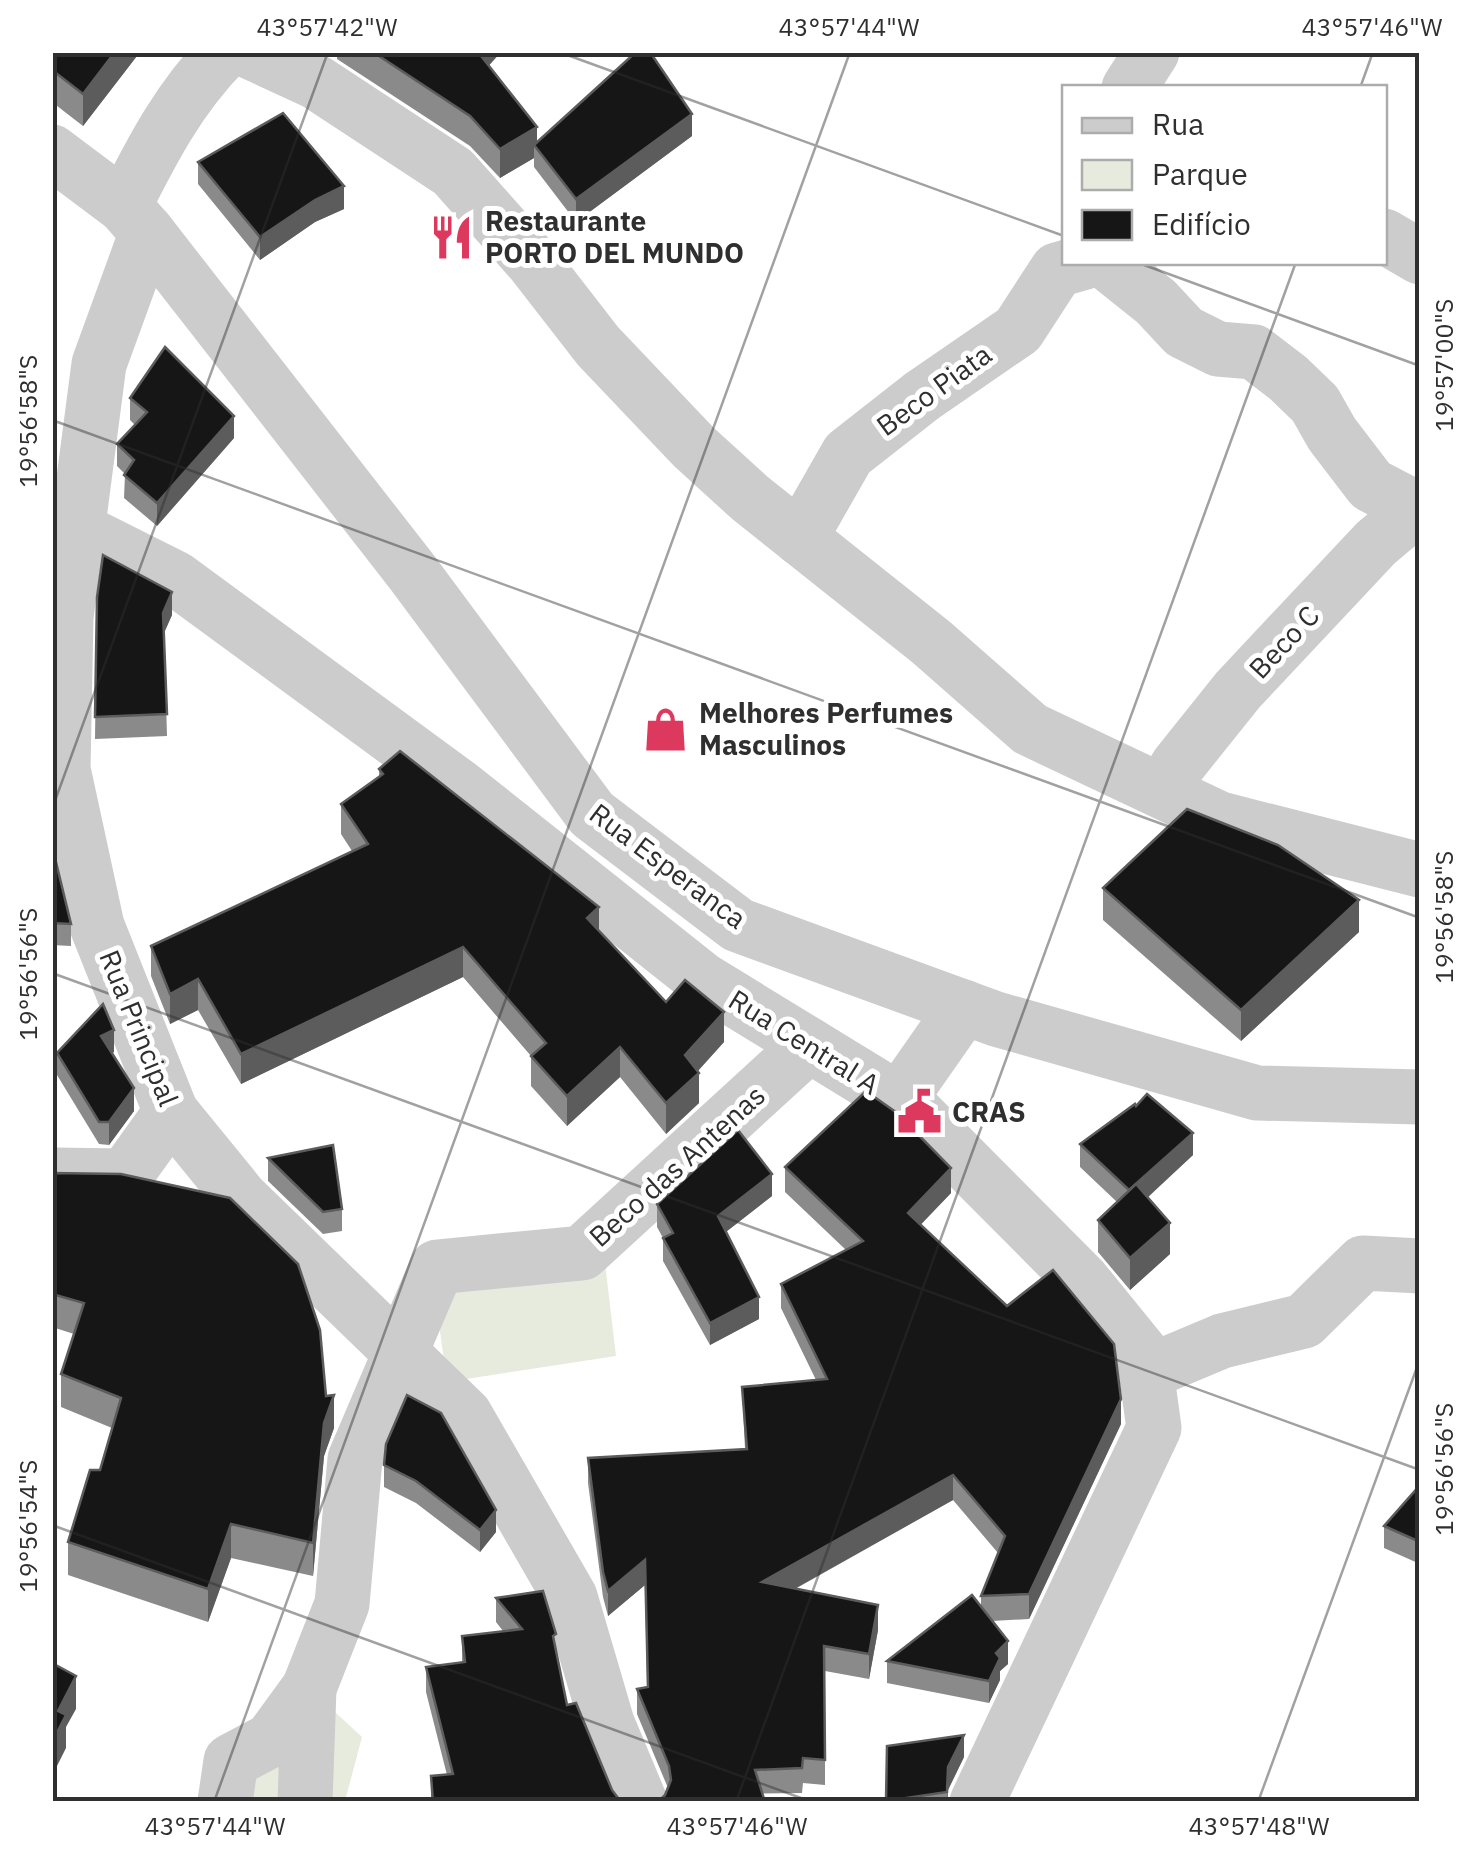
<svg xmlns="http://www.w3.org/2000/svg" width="1472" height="1854" font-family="'IBM Plex Sans',sans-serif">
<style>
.green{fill:#e7ebdd}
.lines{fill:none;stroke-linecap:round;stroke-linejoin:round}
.minor{stroke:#ccc;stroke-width:55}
.wall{fill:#8a8a8a}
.shaded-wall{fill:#5c5c5c}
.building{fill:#161616;stroke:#5c5c5c;stroke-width:2.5}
.ticks{fill:none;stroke:#2f2f2f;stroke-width:2.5;stroke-opacity:0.45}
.labels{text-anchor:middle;stroke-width:10;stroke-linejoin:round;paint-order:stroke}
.poi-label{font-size:28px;font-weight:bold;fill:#2f2f2f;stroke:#fff;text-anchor:start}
.street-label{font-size:28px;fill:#2f2f2f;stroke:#fff}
.neatline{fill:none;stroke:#2f2f2f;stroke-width:4}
.ticks-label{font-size:25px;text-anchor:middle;fill:#2f2f2f}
</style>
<rect width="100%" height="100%" fill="#fff"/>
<g class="green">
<path d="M 605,1263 L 616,1356 L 447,1382 L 433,1281 Z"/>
<path d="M 309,1688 L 362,1737 L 345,1801 L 213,1802 Z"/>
</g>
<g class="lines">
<g class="minor">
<path d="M 251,52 L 316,82 L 453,172 L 532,261 L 598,346 L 694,447 L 750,498 L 931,642 L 1030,729 L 1220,819 L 1420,870"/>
<path d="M 1129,88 L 1152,52"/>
<path d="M 52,152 L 124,206 L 147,232 L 412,572 L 592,814 L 738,925 L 996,1019 L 1257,1093 L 1420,1097"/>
<path d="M 124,206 C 152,150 179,98 224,52"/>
<path d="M 147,232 L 99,364 L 66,617 L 63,769 L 97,926 L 171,1112 L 241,1198 L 465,1415 L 570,1597 L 607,1723 L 640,1802"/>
<path d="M 1384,236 L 1420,257"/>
<path d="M 1106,262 L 1156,302 L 1184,332 L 1218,349 L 1254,352 L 1288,378 L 1315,404 L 1332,434 L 1371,485 L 1417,509"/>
<path d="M 77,529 L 175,578 L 460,787 L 703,980 L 899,1100 L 918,1115 L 1083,1281 L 1144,1356 L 1154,1428 L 977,1802"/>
<path d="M 800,538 L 848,454 L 922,396 L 1018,330 L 1057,270 L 1085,262"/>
<path d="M 1162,791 L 1178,765 L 1238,690 L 1376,543 L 1420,506"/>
<path d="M 899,1100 L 964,1007"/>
<path d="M 52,1175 L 125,1176 L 171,1112"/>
<path d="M 1148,1372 L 1222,1341 L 1304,1321 L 1363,1263 L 1420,1266"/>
<path d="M 225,1802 L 231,1761 L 271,1740 L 309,1688 L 342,1604 L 355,1459 L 437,1267 L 582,1253 L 809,1045"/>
<path d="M 305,1802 L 309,1688"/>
</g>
</g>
<g class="wall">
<path d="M 58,52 L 140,52 L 83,126 L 52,102 L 52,64 Z"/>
<path d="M 337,52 L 501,52 L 488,66 L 537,142 L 692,136 L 576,222 L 534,167 L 534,158 L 500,178 L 470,146 L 337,59 Z"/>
<path d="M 198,162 L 344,209 L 315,222 L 260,260 L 198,184 Z"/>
<path d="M 130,398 L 234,438 L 157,526 L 124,498 L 125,474 L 117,466 L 117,444 L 135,425 L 130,420 Z"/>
<path d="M 97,597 L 172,615 L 164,633 L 167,736 L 95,739 Z"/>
<path d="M 379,769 L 599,932 L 666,1002 L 724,1042 L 698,1071 L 699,1103 L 666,1134 L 620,1077 L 567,1126 L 531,1086 L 531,1056 L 463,977 L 241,1084 L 198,1010 L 170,1024 L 151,976 L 151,946 L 352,851 L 341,834 L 341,804 L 379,776 Z"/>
<path d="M 52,854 L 71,924 L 71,946 L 52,945 Z"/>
<path d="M 1103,888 L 1359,932 L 1241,1041 L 1103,920 Z"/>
<path d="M 114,1052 L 112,1053 L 134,1111 L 109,1145 L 99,1144 L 57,1075 L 57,1053 Z"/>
<path d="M 1080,1144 L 1193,1155 L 1147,1197 L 1170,1254 L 1130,1290 L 1098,1252 L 1098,1220 L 1117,1202 L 1080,1167 Z"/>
<path d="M 268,1158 L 342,1209 L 342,1231 L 323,1234 L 268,1181 Z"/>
<path d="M 785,1167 L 951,1193 L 920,1225 L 1121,1424 L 1029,1619 L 992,1621 L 1008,1664 L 1000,1671 L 1000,1680 L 989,1703 L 887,1683 L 887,1661 L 981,1607 L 981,1596 L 998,1553 L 953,1500 L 795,1589 L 878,1630 L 869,1679 L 825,1671 L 825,1785 L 803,1783 L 802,1793 L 665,1795 L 668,1788 L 637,1714 L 637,1689 L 647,1687 L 645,1585 L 608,1616 L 603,1597 L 588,1483 L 588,1458 L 745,1449 L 742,1387 L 816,1380 L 781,1308 L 781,1284 L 846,1250 L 785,1192 Z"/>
<path d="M 52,1173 L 326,1396 L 334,1428 L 324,1456 L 313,1576 L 231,1558 L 208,1622 L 68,1575 L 68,1542 L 100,1470 L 112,1428 L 61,1407 L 61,1374 L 74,1334 L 52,1327 Z"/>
<path d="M 772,1196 L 726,1232 L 759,1319 L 710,1345 L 663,1261 L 663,1238 L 657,1227 L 657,1204 Z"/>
<path d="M 441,1413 L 496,1532 L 480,1552 L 416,1503 L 384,1487 L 384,1465 Z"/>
<path d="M 1420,1485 L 1420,1564 L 1384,1548 L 1384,1526 Z"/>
<path d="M 496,1598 L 556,1647 L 567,1705 L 612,1790 L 621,1802 L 431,1802 L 431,1776 L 447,1775 L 426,1692 L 426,1667 L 462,1662 L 462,1636 L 503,1631 L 496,1622 Z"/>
<path d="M 964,1757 L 948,1790 L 948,1802 L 886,1802 Z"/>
</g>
<g class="shaded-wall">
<path d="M 115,52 L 140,52 L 83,126 L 83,94 Z"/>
<path d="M 476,52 L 501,52 L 476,80 Z"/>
<path d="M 692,114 L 692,136 L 576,222 L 576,199 Z"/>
<path d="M 537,127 L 537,149 L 534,145 L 534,158 L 500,178 L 500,149 Z"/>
<path d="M 344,186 L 344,209 L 315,222 L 260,260 L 260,237 L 315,200 Z"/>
<path d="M 234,416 L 234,438 L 157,526 L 157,503 Z"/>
<path d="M 172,592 L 172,615 L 163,635 L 163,613 Z"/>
<path d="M 1359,900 L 1359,932 L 1241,1041 L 1241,1010 Z"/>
<path d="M 599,907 L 599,938 L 587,918 Z"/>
<path d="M 463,947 L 463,977 L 241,1084 L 241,1054 Z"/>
<path d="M 198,979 L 198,1010 L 170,1024 L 170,994 Z"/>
<path d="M 724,1012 L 724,1042 L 685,1085 L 685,1055 Z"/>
<path d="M 114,1030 L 114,1052 L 101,1058 L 101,1036 Z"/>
<path d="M 620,1047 L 620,1077 L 567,1126 L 567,1096 Z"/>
<path d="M 699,1073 L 699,1103 L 666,1134 L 666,1103 Z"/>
<path d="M 134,1088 L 134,1111 L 109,1145 L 109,1122 Z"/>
<path d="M 1193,1133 L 1193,1155 L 1130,1214 L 1130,1191 Z"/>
<path d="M 951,1168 L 951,1193 L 908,1238 L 908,1213 Z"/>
<path d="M 772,1174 L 772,1196 L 718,1238 L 718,1216 Z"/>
<path d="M 1170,1223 L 1170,1254 L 1130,1290 L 1130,1258 Z"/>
<path d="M 759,1297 L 759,1319 L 710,1345 L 710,1323 Z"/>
<path d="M 334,1395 L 334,1428 L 324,1456 L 313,1576 L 313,1543 L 324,1423 Z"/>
<path d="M 1121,1399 L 1121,1424 L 1029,1619 L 1029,1594 Z"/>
<path d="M 953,1475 L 953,1500 L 762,1607 L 762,1582 Z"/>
<path d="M 496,1510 L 496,1532 L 480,1552 L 480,1530 Z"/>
<path d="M 231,1524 L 231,1558 L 208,1622 L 208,1589 Z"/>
<path d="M 645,1560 L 645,1585 L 608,1616 L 608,1591 Z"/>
<path d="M 878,1605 L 878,1630 L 869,1679 L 869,1654 Z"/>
<path d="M 1008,1641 L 1008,1664 L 1000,1671 L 1000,1680 L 989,1703 L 989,1681 L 996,1653 Z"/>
<path d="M 76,1676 L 76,1709 L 66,1727 L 66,1748 L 52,1776 L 52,1742 L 58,1711 Z"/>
<path d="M 964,1735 L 964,1757 L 948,1790 L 947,1802 L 948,1767 Z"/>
</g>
<g class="building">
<path d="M 58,52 L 115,52 L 83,94 L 52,70 L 52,64 Z"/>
<path d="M 373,52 L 478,52 L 537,127 L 500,149 L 470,116 Z"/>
<path d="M 636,52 L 650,52 L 692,114 L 576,199 L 534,145 Z"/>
<path d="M 283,113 L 344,186 L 315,200 L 260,237 L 198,162 Z"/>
<path d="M 165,347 L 234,416 L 157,503 L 124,475 L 134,460 L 117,444 L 147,412 L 130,398 Z"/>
<path d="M 103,555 L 172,592 L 163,613 L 167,714 L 95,717 L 97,597 Z"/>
<path d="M 400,751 L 599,907 L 587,918 L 666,1002 L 685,980 L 724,1012 L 685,1055 L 699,1073 L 666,1103 L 620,1047 L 567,1096 L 531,1056 L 546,1043 L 463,947 L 241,1054 L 198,979 L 170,994 L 151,946 L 368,844 L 341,804 L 383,774 L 379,769 Z"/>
<path d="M 1187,809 L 1278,845 L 1359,900 L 1241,1010 L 1103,888 Z"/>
<path d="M 52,854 L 54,854 L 71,924 L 52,923 Z"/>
<path d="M 103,1004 L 114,1030 L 101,1036 L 134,1088 L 109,1122 L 99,1122 L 57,1053 Z"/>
<path d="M 866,1091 L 897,1113 L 951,1168 L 908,1213 L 1007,1306 L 1053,1270 L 1114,1344 L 1121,1399 L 1029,1594 L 981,1596 L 1005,1536 L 953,1475 L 762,1582 L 878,1605 L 869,1654 L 824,1646 L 825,1760 L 803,1758 L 802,1768 L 755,1770 L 765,1802 L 658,1802 L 665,1795 L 671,1780 L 669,1766 L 637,1689 L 648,1687 L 645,1560 L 608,1591 L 603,1572 L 588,1458 L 747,1449 L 742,1387 L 827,1379 L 781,1284 L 863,1241 L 785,1167 Z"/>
<path d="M 1147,1094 L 1193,1133 L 1129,1190 L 1080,1144 L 1135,1104 L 1136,1106 Z"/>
<path d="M 738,1130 L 772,1174 L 718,1216 L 759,1297 L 710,1323 L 663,1238 L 673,1233 L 657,1204 Z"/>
<path d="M 333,1145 L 342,1209 L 323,1212 L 268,1158 Z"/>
<path d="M 52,1173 L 121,1174 L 230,1198 L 298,1264 L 320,1330 L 326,1396 L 334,1395 L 324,1423 L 313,1543 L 231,1524 L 208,1589 L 68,1542 L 90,1470 L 100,1470 L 121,1398 L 61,1374 L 84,1303 L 52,1294 Z"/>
<path d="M 1136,1184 L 1170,1223 L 1130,1258 L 1098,1220 Z"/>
<path d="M 407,1395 L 441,1413 L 496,1510 L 480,1530 L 416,1481 L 384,1465 L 386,1444 Z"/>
<path d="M 1420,1485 L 1420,1542 L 1384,1526 Z"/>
<path d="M 543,1591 L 556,1634 L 553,1636 L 567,1705 L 576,1703 L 612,1790 L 621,1802 L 433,1802 L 431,1776 L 453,1774 L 426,1667 L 465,1662 L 462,1636 L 522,1629 L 496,1598 Z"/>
<path d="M 972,1595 L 1008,1641 L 996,1653 L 1000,1658 L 989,1681 L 887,1661 Z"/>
<path d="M 52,1663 L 76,1676 L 58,1711 L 66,1715 L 52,1742 Z"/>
<path d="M 964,1735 L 948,1767 L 947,1792 L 886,1801 L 887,1746 Z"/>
</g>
<path class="ticks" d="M 559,52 L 1064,236M 1360,88 L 1373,52M 1136,262 L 1420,366M 52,420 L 1420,918M 52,809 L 328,52M 52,973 L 1420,1470M 52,1525 L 812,1802M 214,1802 L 850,52M 736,1802 L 1296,262M 1258,1802 L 1420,1359"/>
<defs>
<symbol id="restaurant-bare" viewBox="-9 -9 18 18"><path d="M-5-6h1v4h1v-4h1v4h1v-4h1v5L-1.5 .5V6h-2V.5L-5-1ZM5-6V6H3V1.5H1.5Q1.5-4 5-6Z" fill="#dd395f" stroke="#fff" stroke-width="2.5" paint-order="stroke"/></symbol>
<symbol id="shop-bare" viewBox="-9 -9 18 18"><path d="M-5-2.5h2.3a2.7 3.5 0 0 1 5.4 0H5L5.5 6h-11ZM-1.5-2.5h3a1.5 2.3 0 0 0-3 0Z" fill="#dd395f" stroke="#fff" stroke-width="2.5" paint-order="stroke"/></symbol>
<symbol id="civic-bare" viewBox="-9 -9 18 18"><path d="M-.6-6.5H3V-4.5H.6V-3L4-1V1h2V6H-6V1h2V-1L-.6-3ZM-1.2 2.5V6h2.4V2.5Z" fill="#dd395f" stroke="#fff" stroke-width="2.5" paint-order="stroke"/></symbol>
</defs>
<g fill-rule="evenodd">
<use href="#restaurant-bare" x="420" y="206" width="63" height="63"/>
<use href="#shop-bare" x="634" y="698" width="63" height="63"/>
<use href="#civic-bare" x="888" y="1080" width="63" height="63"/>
</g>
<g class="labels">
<g class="poi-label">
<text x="485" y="231">Restaurante<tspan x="485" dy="32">PORTO DEL MUNDO</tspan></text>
<text x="699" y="723">Melhores Perfumes<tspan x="699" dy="32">Masculinos</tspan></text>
<text x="952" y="1122">CRAS</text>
</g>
<g class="street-label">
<text transform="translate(934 390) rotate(-36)" y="10">Beco Piata</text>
<text transform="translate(1284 642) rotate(-47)" y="10">Beco C</text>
<text transform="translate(668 866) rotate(37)" y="10">Rua Esperanca</text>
<text transform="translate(139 1028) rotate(68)" y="10">Rua Principal</text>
<text transform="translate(804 1042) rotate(32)" y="10">Rua Central A</text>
<text transform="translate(677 1166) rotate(-42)" y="10">Beco das Antenas</text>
</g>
</g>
<rect width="1472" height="1854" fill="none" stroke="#ffffff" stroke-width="110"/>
<rect x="1062" y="85" width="325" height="180" fill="#ffffff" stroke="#acacac" stroke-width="2.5"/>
<rect x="1082" y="118" width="50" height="15" fill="#cccccc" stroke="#acacac" stroke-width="2.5"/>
<text x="1152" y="135" font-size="30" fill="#2f2f2f">Rua</text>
<rect x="1082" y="160" width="50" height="30" fill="#e7ebdd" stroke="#acacac" stroke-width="2.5"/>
<text x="1152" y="185" font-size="30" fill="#2f2f2f">Parque</text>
<rect x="1082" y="210" width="50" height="30" fill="#161616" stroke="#acacac" stroke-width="2.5"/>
<text x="1152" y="235" font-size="30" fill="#2f2f2f">Edifício</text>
<rect x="55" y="55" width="1362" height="1744" class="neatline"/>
<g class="ticks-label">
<text x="327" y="36">43°57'42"W</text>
<text x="849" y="36">43°57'44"W</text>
<text x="1372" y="36">43°57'46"W</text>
<text transform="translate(1444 365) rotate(-90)" y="9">19°57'00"S</text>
<text transform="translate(28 421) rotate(-90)" y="9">19°56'58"S</text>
<text transform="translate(1444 917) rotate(-90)" y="9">19°56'58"S</text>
<text transform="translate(28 974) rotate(-90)" y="9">19°56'56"S</text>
<text transform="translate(1444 1469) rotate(-90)" y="9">19°56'56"S</text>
<text transform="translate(28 1526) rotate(-90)" y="9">19°56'54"S</text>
<text x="215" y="1835">43°57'44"W</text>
<text x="737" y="1835">43°57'46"W</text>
<text x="1259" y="1835">43°57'48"W</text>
</g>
</svg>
